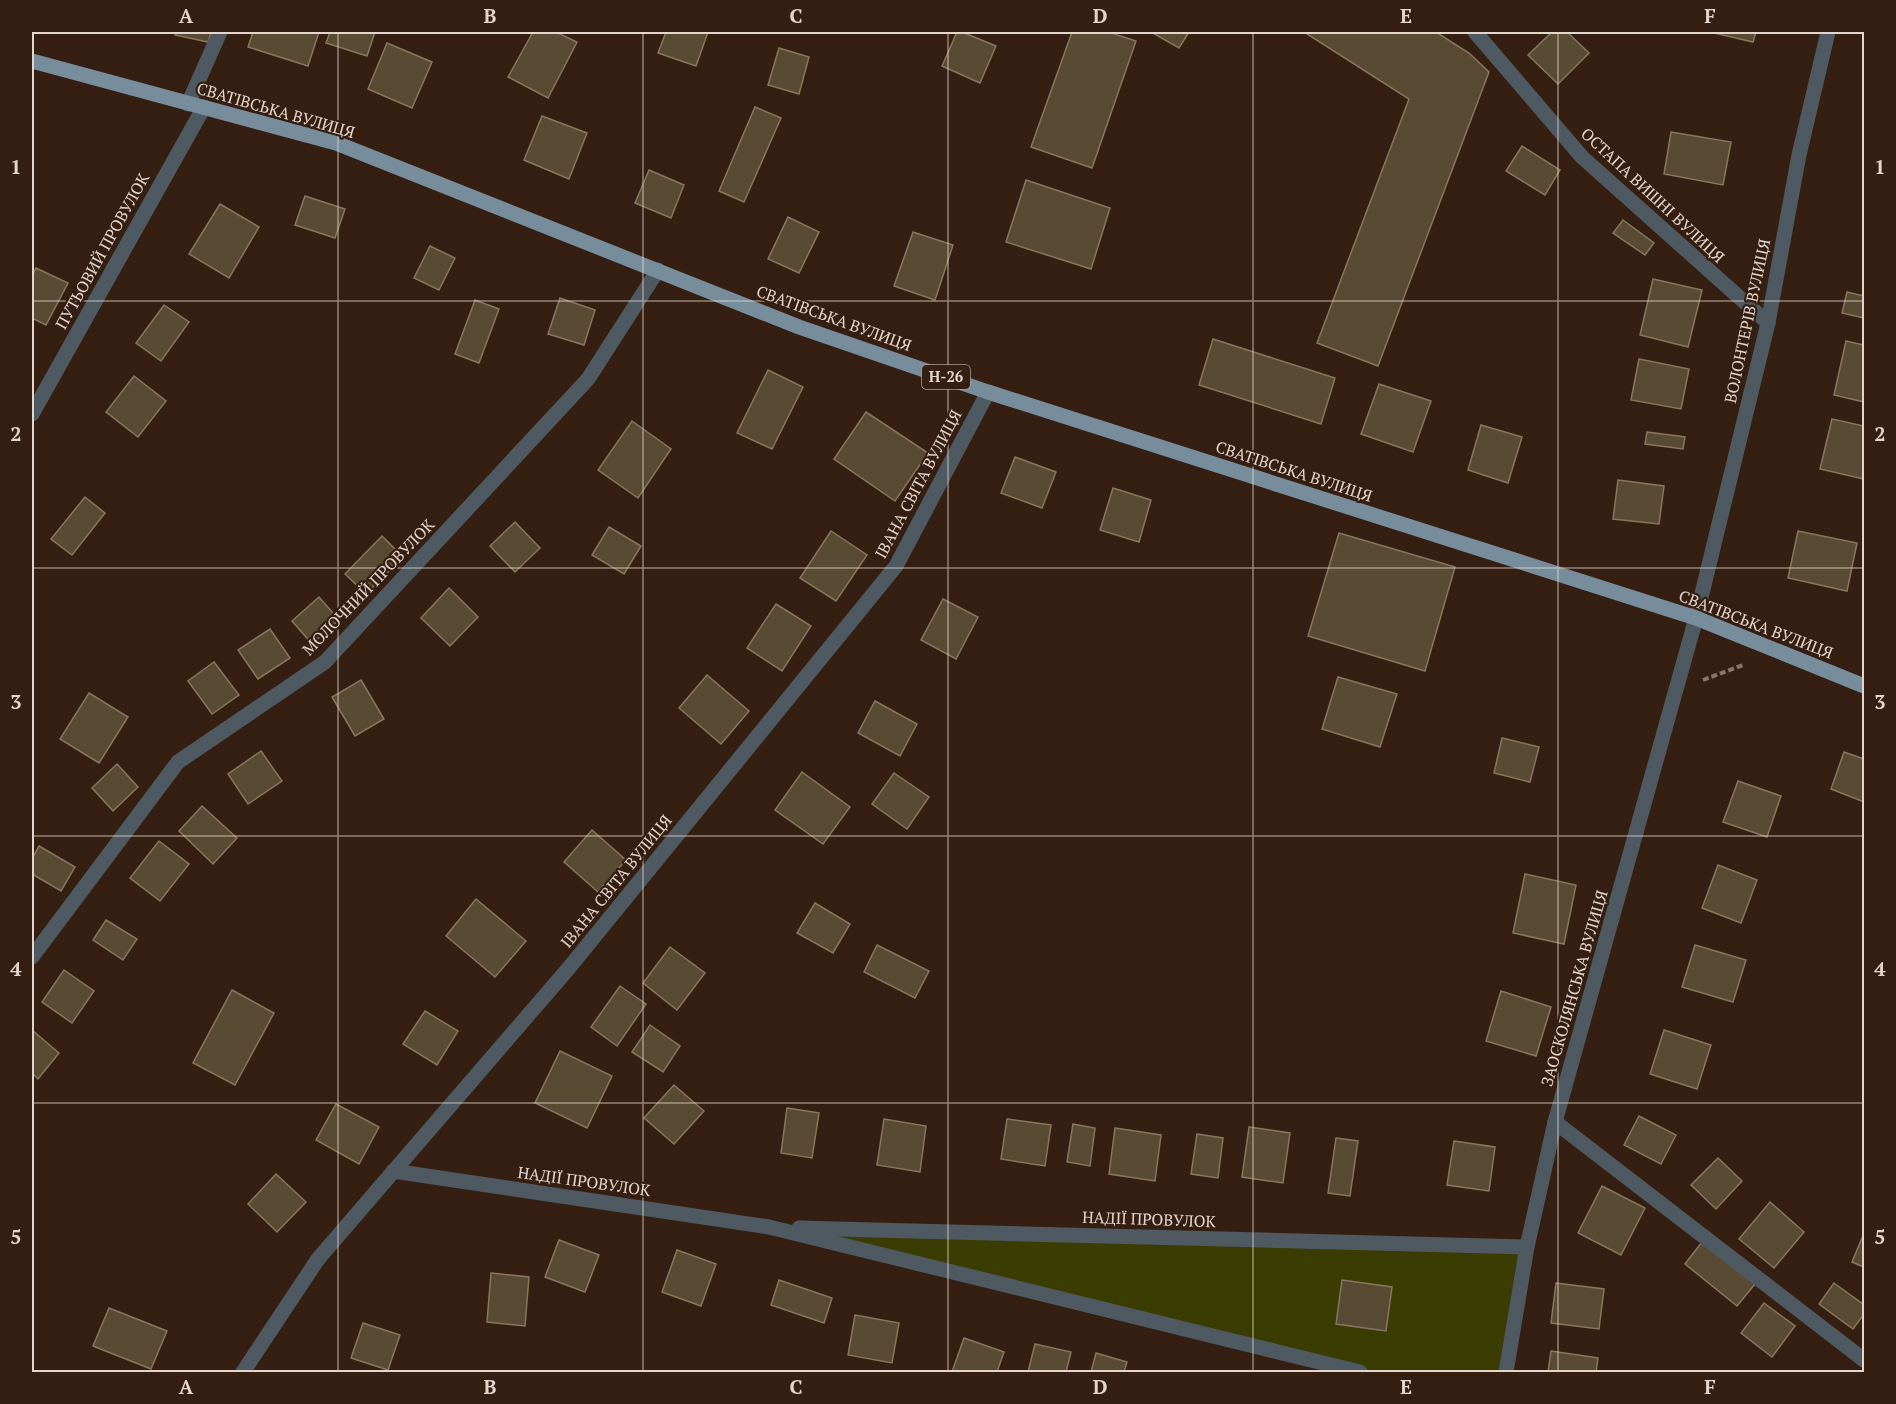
<svg xmlns="http://www.w3.org/2000/svg" width="1896" height="1404" font-family="'PT Serif',serif">
<style>
.green{fill:#3a3c02}
.building{fill:#594a34;stroke:#87775f;stroke-width:1.5}
.lines{fill:none;stroke-linecap:round;stroke-linejoin:round}
.path{stroke:#88766b;stroke-width:4;stroke-dasharray:6 3;stroke-linecap:butt}
.minor{stroke:#4f5961;stroke-width:15}
.major{stroke:#778d9c;stroke-width:15}
.grid{fill:none;stroke:#e4d5cd;stroke-width:1.5;stroke-opacity:0.55}
.labels{text-anchor:middle;stroke-width:4.5;stroke-linejoin:round;paint-order:stroke}
.shield{fill:#351f12;stroke:#b09e95;stroke-width:1.5}
.shield-label{font-size:15px;font-weight:bold;fill:#e4d5cd}
.street-label{font-size:16px;fill:#e4d5cd;stroke:#351f12}
.neatline{fill:none;stroke:#e4d5cd;stroke-width:2}
.grid-label{font-size:20px;text-anchor:middle;font-weight:bold;fill:#e4d5cd}
</style>
<rect width="100%" height="100%" fill="#351f12"/>
<path class="green" d="M 769,1227 L 1527,1247 L 1506,1372 L 1360,1372 Z"/>
<g class="building">
<path d="M 176,32 L 211,32 L 208,42 L 175,35 Z"/>
<path d="M 253,32 L 319,32 L 308,66 L 248,47 Z"/>
<path d="M 330,32 L 375,32 L 367,56 L 326,43 Z"/>
<path d="M 533,32 L 556,32 L 577,42 L 548,98 L 508,77 Z"/>
<path d="M 666,32 L 708,32 L 696,66 L 658,53 Z"/>
<path d="M 957,32 L 962,32 L 996,46 L 980,83 L 942,66 Z"/>
<path d="M 1072,32 L 1108,32 L 1136,41 L 1092,168 L 1031,147 Z"/>
<path d="M 1151,32 L 1189,32 L 1179,48 Z"/>
<path d="M 1304,32 L 1436,32 L 1469,53 L 1489,72 L 1378,366 L 1317,343 L 1409,99 Z"/>
<path d="M 1552,32 L 1567,32 L 1589,53 L 1558,84 L 1528,55 Z"/>
<path d="M 1714,32 L 1756,32 L 1753,42 L 1714,33 Z"/>
<path d="M 387,43 L 432,62 L 412,108 L 368,89 Z"/>
<path d="M 779,48 L 809,57 L 799,94 L 768,85 Z"/>
<path d="M 755,107 L 781,118 L 744,202 L 719,191 Z"/>
<path d="M 542,116 L 587,133 L 569,179 L 524,160 Z"/>
<path d="M 1671,132 L 1731,142 L 1723,185 L 1664,174 Z"/>
<path d="M 1522,146 L 1560,170 L 1545,195 L 1506,171 Z"/>
<path d="M 649,170 L 684,185 L 671,218 L 635,203 Z"/>
<path d="M 1026,180 L 1110,208 L 1091,269 L 1006,242 Z"/>
<path d="M 305,196 L 345,209 L 335,238 L 295,225 Z"/>
<path d="M 220,204 L 259,227 L 229,278 L 189,254 Z"/>
<path d="M 788,217 L 819,232 L 799,273 L 768,259 Z"/>
<path d="M 1623,220 L 1654,243 L 1645,255 L 1613,233 Z"/>
<path d="M 913,232 L 953,245 L 935,300 L 894,286 Z"/>
<path d="M 430,246 L 455,258 L 439,290 L 414,278 Z"/>
<path d="M 36,268 L 68,283 L 46,325 L 32,318 L 32,276 Z"/>
<path d="M 1653,279 L 1702,290 L 1688,347 L 1640,335 Z"/>
<path d="M 1847,292 L 1864,296 L 1864,318 L 1842,313 Z"/>
<path d="M 560,298 L 595,310 L 584,345 L 548,334 Z"/>
<path d="M 475,300 L 499,309 L 479,363 L 455,354 Z"/>
<path d="M 164,305 L 189,322 L 161,361 L 136,343 Z"/>
<path d="M 1213,339 L 1335,378 L 1321,424 L 1199,385 Z"/>
<path d="M 1846,341 L 1864,345 L 1864,402 L 1834,395 Z"/>
<path d="M 1639,359 L 1689,369 L 1681,409 L 1631,400 Z"/>
<path d="M 768,370 L 803,387 L 772,449 L 737,433 Z"/>
<path d="M 134,376 L 166,401 L 138,437 L 106,412 Z"/>
<path d="M 1379,384 L 1431,401 L 1413,452 L 1361,434 Z"/>
<path d="M 866,412 L 928,453 L 895,501 L 834,459 Z"/>
<path d="M 1832,419 L 1864,426 L 1864,479 L 1820,469 Z"/>
<path d="M 632,421 L 671,449 L 638,498 L 598,470 Z"/>
<path d="M 1481,425 L 1522,437 L 1508,483 L 1468,470 Z"/>
<path d="M 1647,432 L 1685,437 L 1683,449 L 1645,444 Z"/>
<path d="M 1015,457 L 1056,472 L 1042,508 L 1001,493 Z"/>
<path d="M 1618,480 L 1664,486 L 1659,524 L 1613,519 Z"/>
<path d="M 1113,488 L 1151,500 L 1139,542 L 1100,530 Z"/>
<path d="M 85,497 L 105,513 L 72,555 L 51,539 Z"/>
<path d="M 515,522 L 540,548 L 515,572 L 490,546 Z"/>
<path d="M 609,527 L 641,546 L 624,574 L 592,555 Z"/>
<path d="M 831,531 L 867,555 L 836,601 L 800,578 Z"/>
<path d="M 1798,531 L 1857,543 L 1847,591 L 1788,578 Z"/>
<path d="M 1339,533 L 1455,567 L 1425,671 L 1308,636 Z"/>
<path d="M 382,536 L 403,557 L 366,594 L 345,574 Z"/>
<path d="M 449,588 L 478,617 L 450,646 L 421,618 Z"/>
<path d="M 319,597 L 339,620 L 312,644 L 292,621 Z"/>
<path d="M 943,599 L 978,617 L 956,659 L 921,640 Z"/>
<path d="M 776,604 L 811,626 L 782,671 L 747,648 Z"/>
<path d="M 270,629 L 290,658 L 258,679 L 238,650 Z"/>
<path d="M 214,662 L 239,695 L 212,714 L 188,681 Z"/>
<path d="M 707,675 L 749,711 L 721,744 L 679,708 Z"/>
<path d="M 1338,677 L 1397,694 L 1380,747 L 1322,729 Z"/>
<path d="M 361,680 L 384,719 L 355,736 L 332,697 Z"/>
<path d="M 89,693 L 128,717 L 99,763 L 60,739 Z"/>
<path d="M 875,701 L 917,724 L 900,756 L 858,733 Z"/>
<path d="M 1502,738 L 1539,747 L 1530,782 L 1494,773 Z"/>
<path d="M 261,751 L 282,781 L 248,804 L 228,774 Z"/>
<path d="M 1844,752 L 1864,759 L 1864,802 L 1831,789 Z"/>
<path d="M 117,764 L 138,787 L 113,811 L 92,788 Z"/>
<path d="M 802,772 L 850,807 L 823,844 L 775,810 Z"/>
<path d="M 894,773 L 929,797 L 907,829 L 872,804 Z"/>
<path d="M 1738,781 L 1781,796 L 1767,837 L 1723,822 Z"/>
<path d="M 202,806 L 237,838 L 213,864 L 179,831 Z"/>
<path d="M 592,830 L 626,860 L 598,892 L 564,862 Z"/>
<path d="M 159,841 L 189,864 L 160,901 L 130,878 Z"/>
<path d="M 39,846 L 75,867 L 61,891 L 32,874 L 32,859 Z"/>
<path d="M 1718,865 L 1757,880 L 1741,923 L 1702,908 Z"/>
<path d="M 1525,874 L 1576,885 L 1564,944 L 1513,933 Z"/>
<path d="M 476,899 L 526,941 L 495,977 L 446,936 Z"/>
<path d="M 815,903 L 850,924 L 833,953 L 797,933 Z"/>
<path d="M 106,920 L 137,939 L 123,960 L 93,940 Z"/>
<path d="M 877,945 L 929,971 L 915,998 L 864,972 Z"/>
<path d="M 1695,945 L 1746,960 L 1733,1002 L 1682,987 Z"/>
<path d="M 670,947 L 705,973 L 677,1010 L 643,983 Z"/>
<path d="M 64,970 L 94,991 L 72,1023 L 42,1002 Z"/>
<path d="M 620,986 L 646,1004 L 617,1046 L 591,1027 Z"/>
<path d="M 232,990 L 274,1013 L 235,1085 L 193,1063 Z"/>
<path d="M 1501,991 L 1551,1007 L 1536,1056 L 1486,1041 Z"/>
<path d="M 425,1011 L 458,1031 L 437,1065 L 403,1044 Z"/>
<path d="M 650,1025 L 680,1046 L 663,1072 L 632,1052 Z"/>
<path d="M 32,1030 L 59,1053 L 38,1079 L 32,1073 Z"/>
<path d="M 1664,1030 L 1711,1045 L 1697,1089 L 1650,1074 Z"/>
<path d="M 560,1051 L 612,1076 L 587,1128 L 535,1103 Z"/>
<path d="M 674,1085 L 704,1111 L 674,1144 L 644,1118 Z"/>
<path d="M 336,1104 L 379,1127 L 359,1164 L 316,1140 Z"/>
<path d="M 787,1108 L 819,1113 L 812,1158 L 781,1153 Z"/>
<path d="M 1639,1116 L 1676,1135 L 1661,1164 L 1624,1145 Z"/>
<path d="M 884,1119 L 926,1126 L 920,1172 L 877,1165 Z"/>
<path d="M 1007,1119 L 1051,1125 L 1045,1166 L 1001,1159 Z"/>
<path d="M 1073,1124 L 1095,1128 L 1090,1166 L 1067,1162 Z"/>
<path d="M 1249,1127 L 1290,1133 L 1283,1183 L 1242,1177 Z"/>
<path d="M 1115,1128 L 1161,1135 L 1155,1181 L 1109,1174 Z"/>
<path d="M 1197,1134 L 1223,1138 L 1218,1178 L 1191,1174 Z"/>
<path d="M 1336,1138 L 1358,1141 L 1350,1196 L 1328,1193 Z"/>
<path d="M 1454,1141 L 1495,1147 L 1489,1191 L 1447,1185 Z"/>
<path d="M 1718,1158 L 1742,1181 L 1716,1209 L 1691,1185 Z"/>
<path d="M 276,1174 L 306,1202 L 277,1232 L 248,1204 Z"/>
<path d="M 1602,1186 L 1645,1208 L 1621,1255 L 1578,1233 Z"/>
<path d="M 1770,1202 L 1804,1232 L 1774,1268 L 1739,1239 Z"/>
<path d="M 1864,1233 L 1864,1267 L 1852,1262 Z"/>
<path d="M 559,1240 L 599,1255 L 585,1292 L 545,1277 Z"/>
<path d="M 1702,1242 L 1755,1284 L 1737,1306 L 1685,1264 Z"/>
<path d="M 677,1250 L 716,1264 L 701,1306 L 662,1292 Z"/>
<path d="M 491,1273 L 529,1277 L 525,1326 L 487,1322 Z"/>
<path d="M 779,1280 L 832,1298 L 824,1323 L 771,1305 Z"/>
<path d="M 1342,1280 L 1392,1287 L 1386,1331 L 1336,1324 Z"/>
<path d="M 1556,1283 L 1604,1289 L 1599,1329 L 1551,1323 Z"/>
<path d="M 1834,1283 L 1864,1305 L 1864,1314 L 1853,1329 L 1819,1304 Z"/>
<path d="M 1764,1303 L 1795,1326 L 1772,1357 L 1741,1333 Z"/>
<path d="M 109,1308 L 167,1331 L 151,1369 L 93,1346 Z"/>
<path d="M 855,1315 L 899,1323 L 892,1363 L 848,1355 Z"/>
<path d="M 363,1323 L 400,1335 L 388,1370 L 351,1358 Z"/>
<path d="M 964,1338 L 1004,1352 L 997,1372 L 952,1372 Z"/>
<path d="M 1035,1344 L 1071,1352 L 1066,1372 L 1028,1372 Z"/>
<path d="M 1551,1351 L 1598,1358 L 1596,1372 L 1548,1372 Z"/>
<path d="M 1096,1353 L 1127,1362 L 1124,1372 L 1091,1372 Z"/>
</g>
<g class="lines">
<path class="path" d="M 1703,680 L 1743,665"/>
<g class="minor">
<path d="M 1475,32 L 1582,157 L 1768,323"/>
<path d="M 188,104 L 220,32"/>
<path d="M 32,414 L 204,107"/>
<path d="M 32,957 L 178,762 L 325,662 L 588,379 L 658,270"/>
<path d="M 1555,1122 L 1864,1360"/>
<path d="M 393,1171 L 769,1227 L 1360,1372"/>
<path d="M 799,1228 L 1527,1247"/>
<path d="M 243,1372 L 318,1259 L 568,969 L 896,566 L 988,392"/>
<path d="M 1506,1372 L 1527,1247 L 1555,1122 L 1696,618 L 1768,323 L 1799,155 L 1828,32"/>
</g>
<path class="major" d="M 32,61 L 336,143 L 799,327 L 988,392 L 1696,618 L 1864,686"/>
</g>
<path class="grid" d="M 338,32 L 338,1372M 643,32 L 643,1372M 948,32 L 948,1372M 1253,32 L 1253,1372M 1558,32 L 1558,1372M 32,301 L 1864,301M 32,568 L 1864,568M 32,836 L 1864,836M 32,1103 L 1864,1103"/>
<g class="labels">
<rect class="shield" x="922" y="365" width="48" height="24" rx="4.5"/>
<g class="shield-label">
<text x="946" y="382">Н-26</text>
</g>
<g class="street-label">
<text transform="translate(276 110) rotate(16)" y="6">СВАТІВСЬКА ВУЛИЦЯ</text>
<text transform="translate(1653 195) rotate(43)" y="6">ОСТАПА ВИШНІ ВУЛИЦЯ</text>
<text transform="translate(102 251) rotate(-61)" y="6">ПУТЬОВИЙ ПРОВУЛОК</text>
<text transform="translate(834 318) rotate(20)" y="6">СВАТІВСЬКА ВУЛИЦЯ</text>
<text transform="translate(1747 321) rotate(-78)" y="6">ВОЛОНТЕРІВ ВУЛИЦЯ</text>
<text transform="translate(1294 471) rotate(18)" y="6">СВАТІВСЬКА ВУЛИЦЯ</text>
<text transform="translate(918 484) rotate(-62)" y="6">ІВАНА СВІТА ВУЛИЦЯ</text>
<text transform="translate(368 587) rotate(-46)" y="6">МОЛОЧНИЙ ПРОВУЛОК</text>
<text transform="translate(1756 624) rotate(21)" y="6">СВАТІВСЬКА ВУЛИЦЯ</text>
<text transform="translate(616 881) rotate(-51)" y="6">ІВАНА СВІТА ВУЛИЦЯ</text>
<text transform="translate(1574 988) rotate(-74)" y="6">ЗАОСКОЛЯНСЬКА ВУЛИЦЯ</text>
<text transform="translate(584 1181) rotate(8)" y="6">НАДІЇ ПРОВУЛОК</text>
<text transform="translate(1149 1219) rotate(2)" y="6">НАДІЇ ПРОВУЛОК</text>
</g>
</g>
<rect width="1896" height="1404" fill="none" stroke="#351f12" stroke-width="66"/>
<rect x="33" y="33" width="1830" height="1338" class="neatline"/>
<g class="grid-label">
<text x="186" y="23">A</text>
<text x="490" y="23">B</text>
<text x="796" y="23">C</text>
<text x="1100" y="23">D</text>
<text x="1406" y="23">E</text>
<text x="1710" y="23">F</text>
<text x="16" y="174">1</text>
<text x="1880" y="174">1</text>
<text x="16" y="441">2</text>
<text x="1880" y="441">2</text>
<text x="16" y="709">3</text>
<text x="1880" y="709">3</text>
<text x="16" y="976">4</text>
<text x="1880" y="976">4</text>
<text x="16" y="1244">5</text>
<text x="1880" y="1244">5</text>
<text x="186" y="1394">A</text>
<text x="490" y="1394">B</text>
<text x="796" y="1394">C</text>
<text x="1100" y="1394">D</text>
<text x="1406" y="1394">E</text>
<text x="1710" y="1394">F</text>
</g>
</svg>
